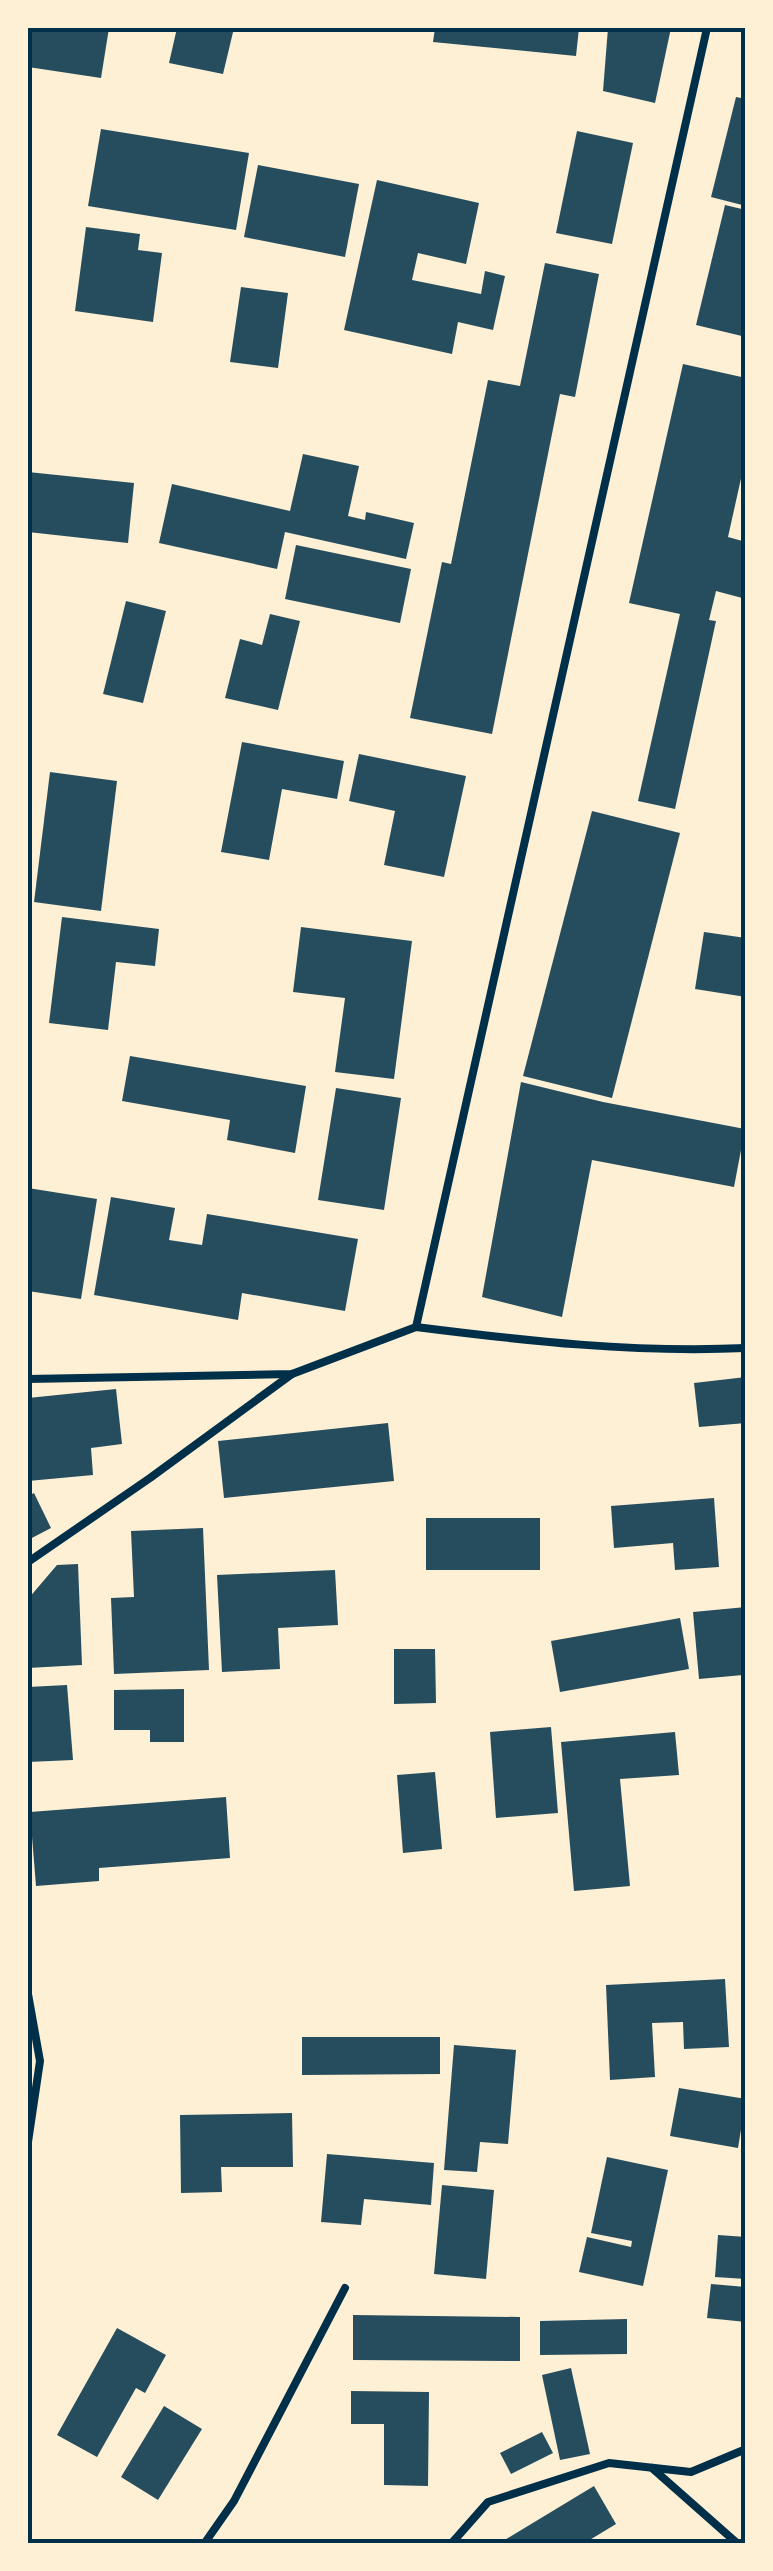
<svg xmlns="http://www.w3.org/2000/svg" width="773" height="2571" font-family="'Source Serif 4',serif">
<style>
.building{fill:#264d5e}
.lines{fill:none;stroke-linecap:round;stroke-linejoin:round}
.service{stroke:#003049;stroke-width:8}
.neatline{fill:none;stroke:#003049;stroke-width:4}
</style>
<rect width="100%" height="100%" fill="#fdf0d5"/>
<g class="building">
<path d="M 28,28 L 109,28 L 101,78 L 28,67 Z"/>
<path d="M 177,28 L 234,28 L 223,74 L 169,63 Z"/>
<path d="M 435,28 L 579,28 L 576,56 L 433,42 Z"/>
<path d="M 608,28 L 671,28 L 655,103 L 603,91 Z"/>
<path d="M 736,97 L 746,99 L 746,206 L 711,197 Z"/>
<path d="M 101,129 L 249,153 L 236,230 L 88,206 Z"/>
<path d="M 577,131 L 633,143 L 612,244 L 556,233 Z"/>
<path d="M 258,165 L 359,184 L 345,257 L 244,237 Z"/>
<path d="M 377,180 L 479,203 L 466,264 L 418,253 L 412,280 L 481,294 L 485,271 L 505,276 L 493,330 L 458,322 L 452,354 L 344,330 Z"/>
<path d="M 725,205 L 746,210 L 746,337 L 696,325 Z"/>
<path d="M 86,227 L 140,234 L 138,250 L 162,253 L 153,322 L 75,311 Z"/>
<path d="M 545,263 L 599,274 L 575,397 L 560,394 L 492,734 L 410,718 L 442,562 L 451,564 L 488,380 L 520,386 Z"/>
<path d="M 241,287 L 288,293 L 278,368 L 230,362 Z"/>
<path d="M 683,364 L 746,378 L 746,475 L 742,474 L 728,537 L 746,542 L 746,599 L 716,591 L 709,620 L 716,621 L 675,809 L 638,801 L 680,614 L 629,603 Z"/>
<path d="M 303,454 L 359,466 L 348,516 L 365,520 L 366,512 L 414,523 L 406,559 L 285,532 L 277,569 L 159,543 L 172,484 L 290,511 Z"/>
<path d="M 28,472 L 134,483 L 128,543 L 28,532 Z"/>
<path d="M 296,545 L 411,569 L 400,623 L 285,599 Z"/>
<path d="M 126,601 L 166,611 L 143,703 L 103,694 Z"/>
<path d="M 270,614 L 300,621 L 278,710 L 225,698 L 240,639 L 262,645 Z"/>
<path d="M 242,742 L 344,761 L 337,799 L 282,789 L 269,860 L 221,852 Z"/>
<path d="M 359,754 L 466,776 L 444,877 L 384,865 L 395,811 L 349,801 Z"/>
<path d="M 50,772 L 117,781 L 101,911 L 34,902 Z"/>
<path d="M 592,811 L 680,833 L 612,1098 L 523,1076 Z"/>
<path d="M 62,917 L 159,929 L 155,966 L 116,962 L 108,1030 L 49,1023 Z"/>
<path d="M 301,927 L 412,941 L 394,1079 L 335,1072 L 345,998 L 293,992 Z"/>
<path d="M 704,932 L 746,938 L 746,997 L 695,989 Z"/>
<path d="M 130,1056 L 306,1086 L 295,1153 L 227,1140 L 230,1120 L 122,1101 Z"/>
<path d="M 521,1082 L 603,1102 L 745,1129 L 734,1187 L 592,1160 L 562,1317 L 482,1297 Z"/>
<path d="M 336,1088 L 401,1098 L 384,1210 L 318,1200 Z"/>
<path d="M 28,1188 L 97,1199 L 81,1299 L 28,1291 Z"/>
<path d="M 111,1197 L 175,1208 L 169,1240 L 202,1245 L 207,1214 L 358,1239 L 345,1311 L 242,1293 L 238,1320 L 94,1295 Z"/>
<path d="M 746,1377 L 746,1423 L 699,1427 L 694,1383 Z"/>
<path d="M 116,1389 L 122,1444 L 91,1448 L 93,1475 L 28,1481 L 28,1398 Z"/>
<path d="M 388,1423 L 394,1481 L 224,1498 L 218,1441 Z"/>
<path d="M 34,1493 L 51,1528 L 28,1540 L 28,1496 Z"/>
<path d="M 714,1498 L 719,1567 L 675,1570 L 673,1543 L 614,1548 L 611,1506 Z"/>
<rect x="426" y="1518" width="114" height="52"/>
<path d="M 203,1528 L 209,1670 L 114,1674 L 111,1598 L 134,1597 L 131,1531 Z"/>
<path d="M 78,1564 L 82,1665 L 28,1668 L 28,1599 L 57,1565 Z"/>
<path d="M 335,1570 L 338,1625 L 278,1628 L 280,1669 L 222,1672 L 217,1575 Z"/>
<path d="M 746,1607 L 746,1654 L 741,1654 L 743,1675 L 699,1679 L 693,1612 Z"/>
<path d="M 680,1618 L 689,1669 L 560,1692 L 551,1641 Z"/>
<path d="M 394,1649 L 435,1649 L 436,1703 L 394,1704 Z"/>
<path d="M 67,1685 L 73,1760 L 28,1762 L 28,1687 Z"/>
<path d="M 184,1689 L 184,1742 L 150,1742 L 150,1730 L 114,1730 L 114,1690 Z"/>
<path d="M 551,1727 L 558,1813 L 496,1818 L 490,1732 Z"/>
<path d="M 675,1732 L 679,1775 L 620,1779 L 630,1886 L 574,1891 L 561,1742 Z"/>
<path d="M 435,1772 L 442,1849 L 403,1853 L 397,1775 Z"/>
<path d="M 226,1797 L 230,1858 L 99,1868 L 99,1881 L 36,1886 L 30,1812 Z"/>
<path d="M 725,1979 L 729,2047 L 684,2049 L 683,2022 L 652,2023 L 655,2077 L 610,2080 L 606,1985 Z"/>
<path d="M 302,2037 L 440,2037 L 440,2074 L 302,2075 Z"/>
<path d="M 454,2045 L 516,2050 L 508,2144 L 480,2142 L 477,2172 L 444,2170 Z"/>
<path d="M 679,2088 L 746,2099 L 738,2148 L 670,2136 Z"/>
<path d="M 292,2113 L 293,2167 L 221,2167 L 222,2192 L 181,2193 L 180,2115 Z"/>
<path d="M 327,2154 L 434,2163 L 431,2205 L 364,2199 L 361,2225 L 321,2222 Z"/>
<path d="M 607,2157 L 668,2170 L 643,2286 L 579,2272 L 587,2237 L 631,2247 L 632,2241 L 591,2233 Z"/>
<path d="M 442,2185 L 494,2190 L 486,2279 L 434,2274 Z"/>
<path d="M 718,2235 L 746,2237 L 746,2279 L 715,2277 Z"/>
<path d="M 711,2284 L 746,2287 L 746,2322 L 707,2318 Z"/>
<path d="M 353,2315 L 520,2317 L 520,2361 L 353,2360 Z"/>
<path d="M 627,2319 L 627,2354 L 540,2355 L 540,2321 Z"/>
<path d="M 117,2328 L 166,2355 L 145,2393 L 136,2388 L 97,2457 L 57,2435 Z"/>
<path d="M 571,2368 L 590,2454 L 560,2460 L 542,2375 Z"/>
<path d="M 351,2391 L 429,2392 L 428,2486 L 384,2485 L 384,2424 L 351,2424 Z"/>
<path d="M 164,2406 L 202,2429 L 158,2500 L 121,2477 Z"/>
<path d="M 542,2432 L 553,2453 L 511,2474 L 500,2453 Z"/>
<path d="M 594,2486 L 616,2524 L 583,2544 L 498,2544 Z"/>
</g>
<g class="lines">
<g class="service">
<path d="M 416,1327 C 526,1341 635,1353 746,1348"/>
<path d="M 28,1379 L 292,1374 L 416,1327 L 707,28"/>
<path d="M 28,1562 L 150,1478 L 292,1374"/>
<path d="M 28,1994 L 40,2061 L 28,2142"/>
<path d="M 652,2468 L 738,2544"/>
<path d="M 204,2544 L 234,2501 L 345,2288"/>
<path d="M 451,2544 L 488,2502 L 609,2463 L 691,2472 L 746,2449"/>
</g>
</g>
<rect width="773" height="2571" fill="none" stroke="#fdf0d5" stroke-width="60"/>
<rect x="30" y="30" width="713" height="2511" class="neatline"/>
</svg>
